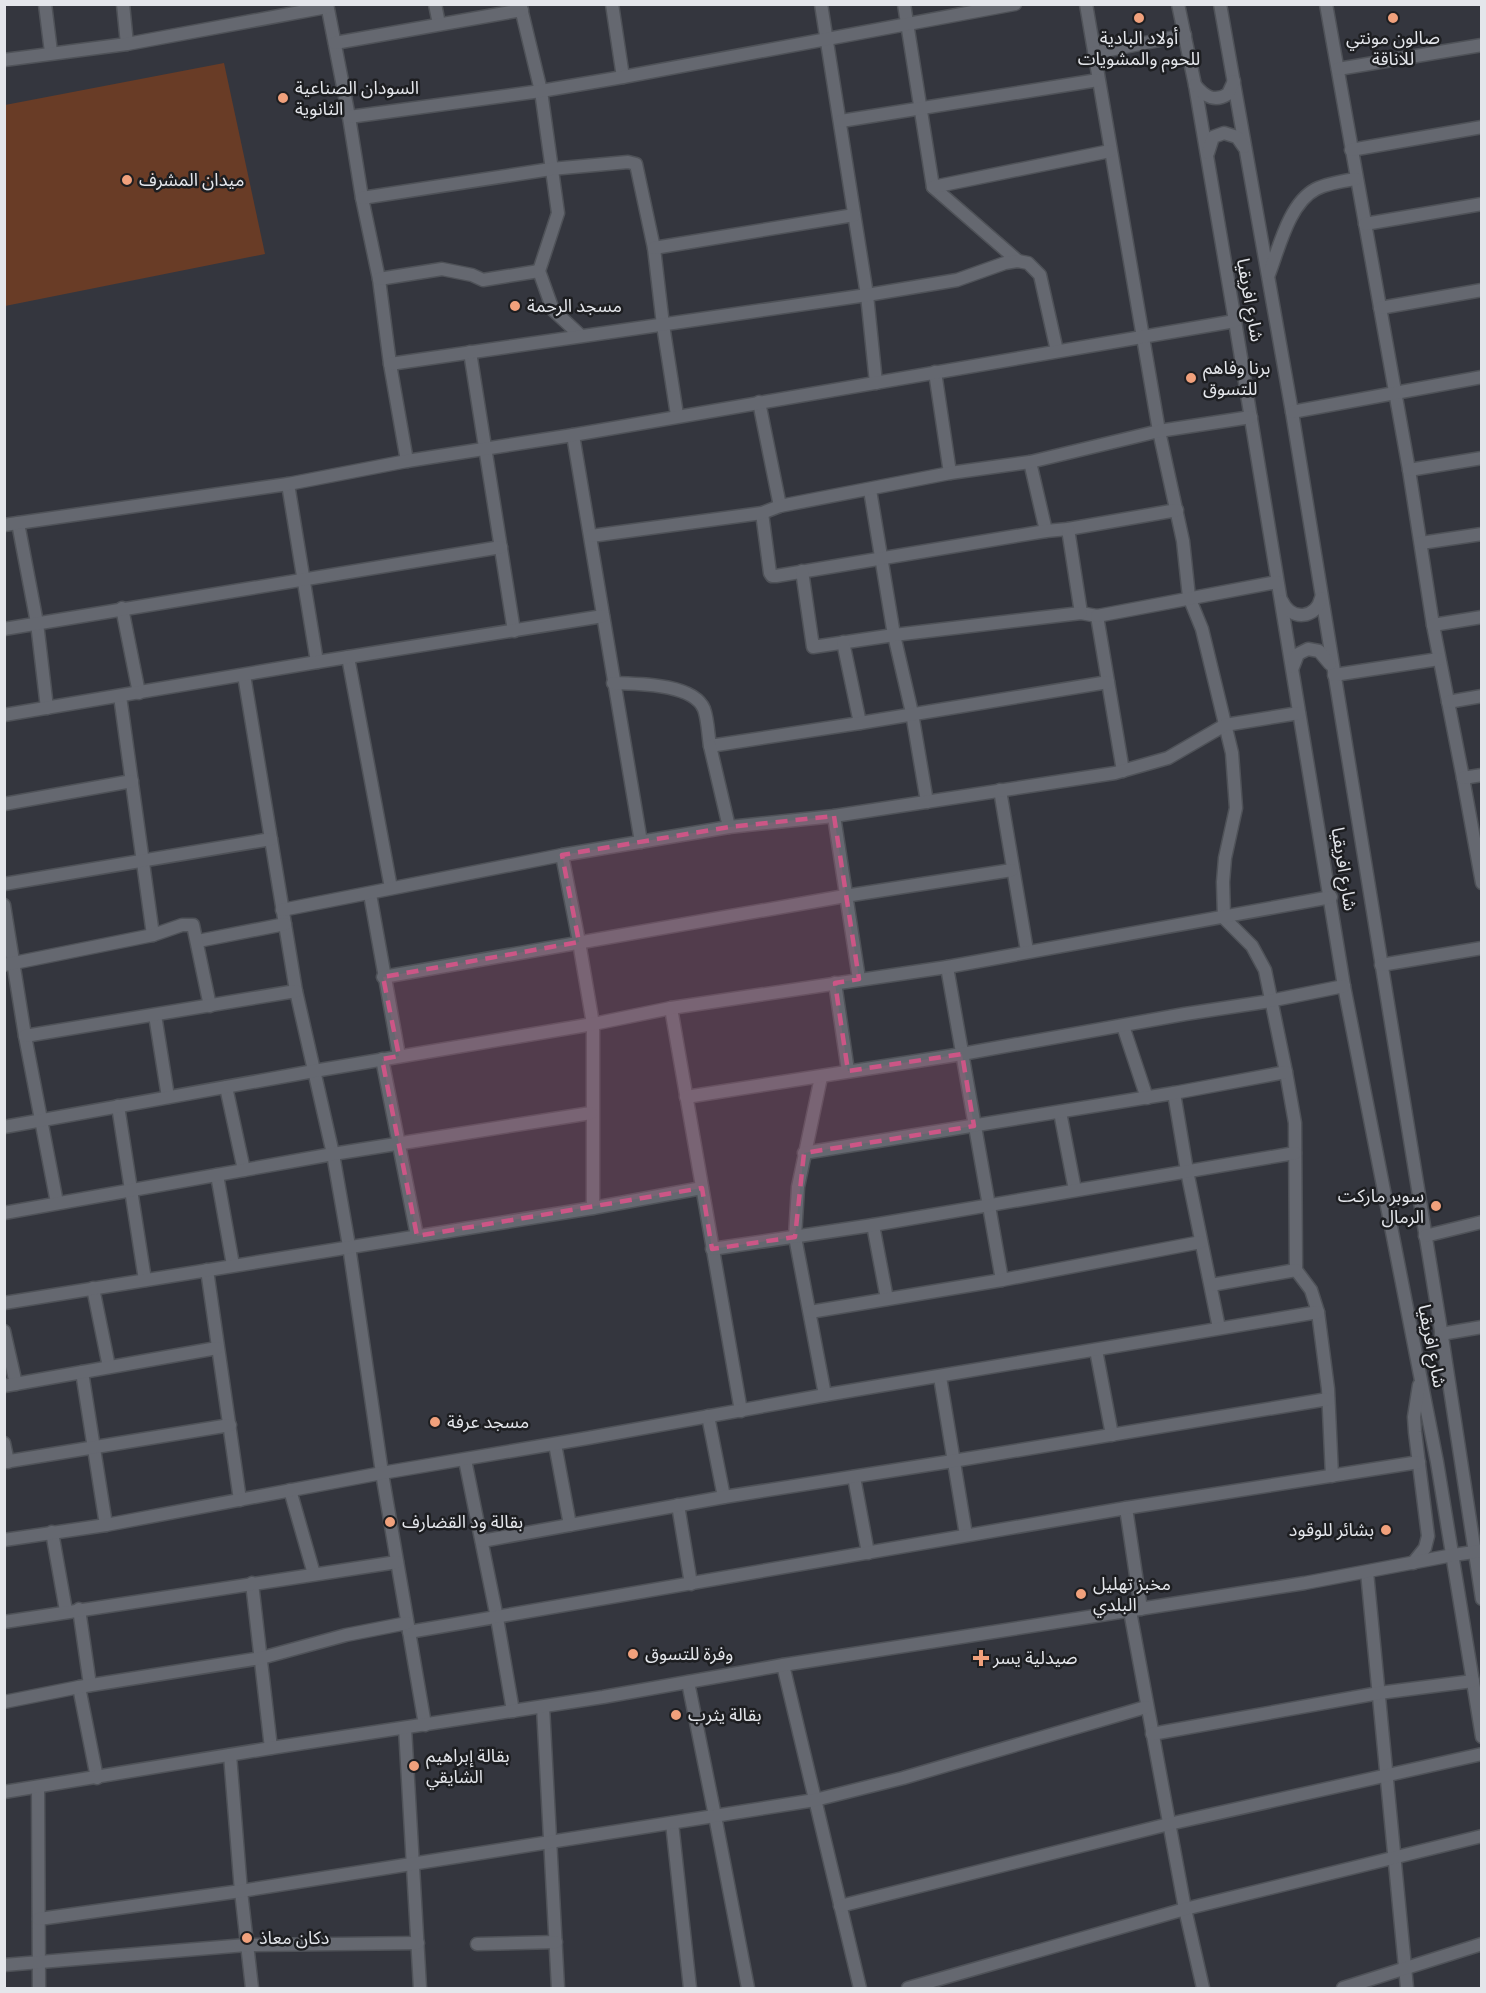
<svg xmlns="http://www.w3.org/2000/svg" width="1486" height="1993" font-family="'Zilla Slab','Noto Sans Arabic',serif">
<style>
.green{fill:#693c26}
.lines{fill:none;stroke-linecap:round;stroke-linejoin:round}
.minor-casing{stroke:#4f5258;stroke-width:15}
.minor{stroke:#656870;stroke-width:12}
.marked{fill:#cc5686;fill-opacity:0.2;stroke:#cc5686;stroke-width:4.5;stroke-dasharray:12 8;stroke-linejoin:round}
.poi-dot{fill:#f1a17c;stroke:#1d1e21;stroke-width:2}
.labels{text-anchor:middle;stroke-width:5;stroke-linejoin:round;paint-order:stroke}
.poi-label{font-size:18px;fill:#e4e6eb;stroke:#1d1e21;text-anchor:start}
.street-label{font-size:18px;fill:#e4e6eb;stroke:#1d1e21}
</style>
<rect width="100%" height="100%" fill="#34363e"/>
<path class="green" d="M 224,63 L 265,254 L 5,306 L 5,105 Z"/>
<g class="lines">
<defs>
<g id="minor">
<path d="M 45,4 L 51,52"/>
<path d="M 123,4 L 127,44"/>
<path d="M 327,4 L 349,117 L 362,198 L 379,279 L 390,364 L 407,461"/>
<path d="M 435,4 L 439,24"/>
<path d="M 520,4 L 541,91 L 558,213 L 539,271 L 553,310 L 580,335"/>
<path d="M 612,4 L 623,77"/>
<path d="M 821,4 L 867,295 L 876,383"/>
<path d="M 904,4 L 933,187 L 1018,261"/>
<path d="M 1086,4 L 1159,431 L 1183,541 L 1189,597 L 1202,629 L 1232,753 L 1236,808 L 1225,858 L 1223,882 L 1224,918 L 1252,946 L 1265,970 L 1286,1072 L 1295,1123 L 1296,1270 L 1311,1290 L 1318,1312 L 1328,1389 L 1332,1476"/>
<path d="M 1178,4 L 1195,85 L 1235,321 L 1344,986 L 1437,1462 L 1482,1737"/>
<path d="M 1220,4 L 1292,412 L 1443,1343 L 1482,1599"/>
<path d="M 1326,4 L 1409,470 L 1433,625 L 1463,778 L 1482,883"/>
<path d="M 335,43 L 522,10"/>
<path d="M 1094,53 L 1185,35"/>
<path d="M 4,60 L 127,44 L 327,7"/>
<path d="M 1338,69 L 1482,45"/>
<path d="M 1195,85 C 1204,96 1214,103 1228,94 L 1234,81"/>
<path d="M 349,117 L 541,91 L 623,77 L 1015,4"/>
<path d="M 841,121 L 1098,80"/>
<path d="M 1351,150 L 1482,127"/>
<path d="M 1208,153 L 1213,137 L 1224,133 L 1237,137 L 1244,147"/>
<path d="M 933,187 L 1110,151"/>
<path d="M 362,198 L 551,169 L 628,162 L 636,164 L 654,248 L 663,325 L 677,415"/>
<path d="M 1365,224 L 1482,204"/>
<path d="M 654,248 L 854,215"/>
<path d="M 1269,274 C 1279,248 1289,203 1316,189 C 1328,183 1343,181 1356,179"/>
<path d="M 379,279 L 442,269 L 472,275 L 483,280 L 539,271"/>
<path d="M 1380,308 L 1482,290"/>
<path d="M 470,352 L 514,631"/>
<path d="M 390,364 L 867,295 L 957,280 L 1005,263 L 1018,261 L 1028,263 L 1040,275 L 1057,351"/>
<path d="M 935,372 L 950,473"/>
<path d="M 759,402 L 780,506"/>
<path d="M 1292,412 L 1482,377"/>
<path d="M 573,435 L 641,842"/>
<path d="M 1030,462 L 1046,531"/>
<path d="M 1409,470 L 1482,458"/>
<path d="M 288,484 L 317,662"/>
<path d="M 870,490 L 894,635 L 912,713 L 927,802"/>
<path d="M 762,513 L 770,573 L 772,576 L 776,576 L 1046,531 L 1068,529 L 1177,510"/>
<path d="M 18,523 L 37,623 L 47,708"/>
<path d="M 4,525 L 288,484 L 407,461 L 573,435 L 1235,321"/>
<path d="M 1068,529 L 1081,613 L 1097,616 L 1123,771"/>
<path d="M 591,536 L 762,513 L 780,506 L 950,473 L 1030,462 L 1159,431 L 1251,417"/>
<path d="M 1421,543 L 1482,534"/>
<path d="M 802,571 L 813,647 L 894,635 L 1081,613"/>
<path d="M 1282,601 C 1291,621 1316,619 1321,598"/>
<path d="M 122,608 L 139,693"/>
<path d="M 1097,616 L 1277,582"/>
<path d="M 1433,625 L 1482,617"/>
<path d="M 4,629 L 501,547"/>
<path d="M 843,642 L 860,723"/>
<path d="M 348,657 L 391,888"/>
<path d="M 1293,667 L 1298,654 L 1308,649 L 1319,651 L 1330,664"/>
<path d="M 244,675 L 296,991 L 333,1154 L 349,1246 L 382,1473 L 425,1725"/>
<path d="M 1334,675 L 1439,659"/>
<path d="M 613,683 C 637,684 693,683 704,709 C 708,720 708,734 710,746 L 860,723 L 1108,682"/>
<path d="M 120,696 L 153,935"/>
<path d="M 1448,702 L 1482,696"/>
<path d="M 4,715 L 317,662 L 603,616"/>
<path d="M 710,746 L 729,827"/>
<path d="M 1463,778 L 1482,775"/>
<path d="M 1000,790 L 1027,951"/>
<path d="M 4,804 L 132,781"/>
<path d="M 834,816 L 859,979"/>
<path d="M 562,855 L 579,942 L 593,1024 L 593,1208"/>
<path d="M 4,884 L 271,839"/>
<path d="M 370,894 L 399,1056"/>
<path d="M 4,905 L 25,1036 L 57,1203"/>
<path d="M 282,910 L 562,855 L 729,827 L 834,816 L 1115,773 L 1168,758 L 1225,725 L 1299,713"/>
<path d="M 198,941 L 285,924"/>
<path d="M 4,965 L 153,935 L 182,925 L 193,925 L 210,1006"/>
<path d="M 1381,965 L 1482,948"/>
<path d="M 947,967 L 1002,1280"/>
<path d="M 383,977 L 845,896 L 1012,870"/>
<path d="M 835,983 L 848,1071"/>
<path d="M 671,1008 L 741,1411"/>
<path d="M 155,1015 L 168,1097"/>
<path d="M 1123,1026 L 1147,1098"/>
<path d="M 25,1036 L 296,991"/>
<path d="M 382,1059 L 417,1236"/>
<path d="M 821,1077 L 798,1187 L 795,1237 L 825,1395"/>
<path d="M 226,1087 L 244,1170"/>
<path d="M 1174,1093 L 1187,1171 L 1219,1328"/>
<path d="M 686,1097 L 962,1054 L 1185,1014 L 1264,1002 L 1344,986"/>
<path d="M 118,1106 L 145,1280"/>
<path d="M 1060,1112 L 1075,1190"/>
<path d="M 4,1127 L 314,1071 L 593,1024 L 671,1008 L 947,967 L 1331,897"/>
<path d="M 804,1153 L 1174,1093 L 1286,1072"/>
<path d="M 217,1175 L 233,1265"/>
<path d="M 4,1213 L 333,1154 L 591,1113"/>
<path d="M 873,1225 L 887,1299"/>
<path d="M 1425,1236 L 1482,1222"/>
<path d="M 712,1249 L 873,1225 L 1295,1153"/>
<path d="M 207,1270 L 240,1500"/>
<path d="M 1211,1285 L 1296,1270"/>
<path d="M 93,1288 L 109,1367"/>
<path d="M 4,1303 L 593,1208 L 702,1188"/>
<path d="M 810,1312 L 1002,1280 L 1201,1242"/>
<path d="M 4,1331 L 16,1384"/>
<path d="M 1441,1334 L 1482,1327"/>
<path d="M 1096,1350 L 1112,1435"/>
<path d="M 82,1372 L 106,1525"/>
<path d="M 940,1377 L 966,1535"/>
<path d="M 4,1386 L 217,1348"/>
<path d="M 708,1416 L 724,1497"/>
<path d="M 4,1443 L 8,1462"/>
<path d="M 555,1444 L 570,1525"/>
<path d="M 465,1460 L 497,1618 L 513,1711"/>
<path d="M 4,1462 L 230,1425"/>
<path d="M 854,1477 L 868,1553"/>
<path d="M 290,1490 L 314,1574"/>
<path d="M 678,1505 L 691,1584"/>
<path d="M 1126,1508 L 1141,1609"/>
<path d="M 52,1532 L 66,1611"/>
<path d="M 4,1540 L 106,1525 L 382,1473 L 588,1438 L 825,1395 L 1318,1312"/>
<path d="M 482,1541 L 724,1497 L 953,1461 L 1328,1399"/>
<path d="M 1413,1563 L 1425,1548 L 1428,1536 L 1415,1432 L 1414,1417 L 1419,1385"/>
<path d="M 1367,1572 L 1407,1988"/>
<path d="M 252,1583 L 271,1748"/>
<path d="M 79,1609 L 90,1685"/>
<path d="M 1130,1611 L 1185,1909 L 1203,1988"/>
<path d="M 4,1622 L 397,1562"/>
<path d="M 409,1632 L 1126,1508 L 1419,1462"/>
<path d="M 783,1665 L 860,1988"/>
<path d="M 688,1682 L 715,1816 L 748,1988"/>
<path d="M 79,1687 L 97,1778"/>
<path d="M 4,1702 L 79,1687 L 261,1658 L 346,1635 L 407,1623"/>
<path d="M 543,1707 L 558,1988"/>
<path d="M 405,1728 L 420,1988"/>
<path d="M 1152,1734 L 1379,1693 L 1473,1681"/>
<path d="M 230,1755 L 241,1891 L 252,1988"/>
<path d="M 38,1787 L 39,1988"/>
<path d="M 4,1792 L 271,1748 L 603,1697 L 783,1665 L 1305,1583 L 1453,1555 L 1481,1551"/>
<path d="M 672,1823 L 690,1988"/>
<path d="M 840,1906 L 1169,1824 L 1482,1754"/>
<path d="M 39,1919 L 241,1891 L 815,1800 L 903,1778 L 1146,1707"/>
<path d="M 477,1944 L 556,1942"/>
<path d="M 4,1965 L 246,1945 L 418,1943"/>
<path d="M 908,1988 L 1185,1909 L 1482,1836"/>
<path d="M 1343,1988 L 1482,1944"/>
</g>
</defs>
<use href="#minor" class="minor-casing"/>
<use href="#minor" class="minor"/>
</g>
<path class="marked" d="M 834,816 L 859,979 L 835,983 L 848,1071 L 962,1054 L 974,1126 L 804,1153 L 795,1237 L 712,1249 L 702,1188 L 417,1236 L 382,1059 L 399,1056 L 383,977 L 579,942 L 562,855 L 729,827 Z"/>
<g class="poi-dot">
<circle cx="1139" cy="18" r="6"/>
<circle cx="1393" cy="18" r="6"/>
<circle cx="283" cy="98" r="6"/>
<circle cx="127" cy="180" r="6"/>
<circle cx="515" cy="306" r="6"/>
<circle cx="1191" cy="378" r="6"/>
<circle cx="1436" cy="1206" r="6"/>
<circle cx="435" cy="1422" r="6"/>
<circle cx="390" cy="1522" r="6"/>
<circle cx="1386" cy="1530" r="6"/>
<circle cx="1081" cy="1594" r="6"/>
<circle cx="633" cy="1654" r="6"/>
<path d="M978 1649h6v6h6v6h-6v6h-6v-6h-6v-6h6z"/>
<circle cx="676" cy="1715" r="6"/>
<circle cx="414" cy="1766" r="6"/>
<circle cx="247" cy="1938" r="6"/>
</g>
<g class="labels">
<g class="poi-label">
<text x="1139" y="44" text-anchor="middle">أولاد البادية<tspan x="1139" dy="21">للحوم والمشويات</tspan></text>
<text x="1393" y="44" text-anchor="middle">صالون مونتي<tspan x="1393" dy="21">للاناقة</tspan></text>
<text x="295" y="94">السودان الصناعية<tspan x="295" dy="21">الثانوية</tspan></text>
<text x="139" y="186">ميدان المشرف</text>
<text x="527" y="312">مسجد الرحمة</text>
<text x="1203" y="374">برنا وفاهم<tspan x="1203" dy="21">للتسوق</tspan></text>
<text x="1424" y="1202" text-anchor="end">سوبر ماركت<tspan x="1424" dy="21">الرمال</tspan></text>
<text x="447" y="1428">مسجد عرفة</text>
<text x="402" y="1528">بقالة ود القضارف</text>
<text x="1374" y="1536" text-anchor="end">بشائر للوقود</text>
<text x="1093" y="1590">مخبز تهليل<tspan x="1093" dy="21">البلدي</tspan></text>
<text x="645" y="1660">وفرة للتسوق</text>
<text x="993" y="1664">صيدلية يسر</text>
<text x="688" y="1721">بقالة يثرب</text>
<text x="426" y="1762">بقالة إبراهيم<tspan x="426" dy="21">الشايقي</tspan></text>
<text x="259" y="1944">دكان معاذ</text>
</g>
<g class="street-label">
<text transform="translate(1250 300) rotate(80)" y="6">شارع افريقيا</text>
<text transform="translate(1344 869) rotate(81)" y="6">شارع افريقيا</text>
<text transform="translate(1432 1346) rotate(79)" y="6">شارع افريقيا</text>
</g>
</g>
<rect width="1486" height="1993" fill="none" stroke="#e4e6eb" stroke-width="12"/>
</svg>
